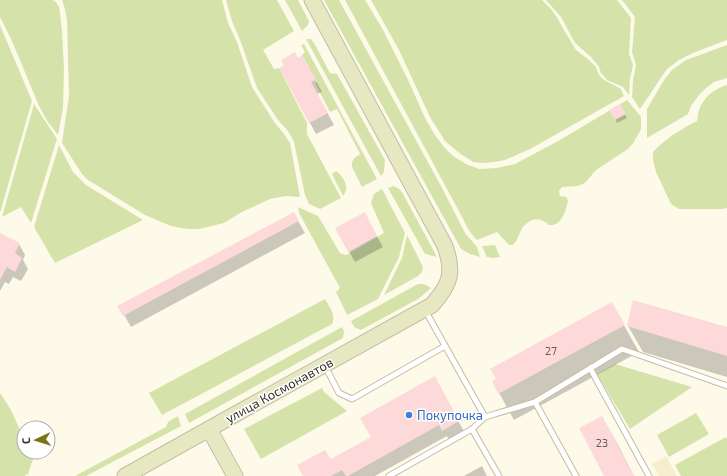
<svg xmlns="http://www.w3.org/2000/svg" width="727" height="476" font-family="'Exo 2',sans-serif">
<style>
.built{fill:#f6eecd}
.green{fill:#d5e3ab}
.shadow{fill:#0003}
.building{fill:#fddad9}
.lines{fill:none;stroke-linecap:round;stroke-linejoin:round}
.service-casing{stroke:#c3bda4;stroke-width:7}
.secondary-casing{stroke:#c3bda4;stroke-width:17}
.service{stroke:#fff;stroke-width:5}
.secondary{stroke:#e6e8c2;stroke-width:15}
.shop-dot{fill:#3f7fe0;stroke:#fff;stroke-width:1.5}
.labels{text-anchor:middle;stroke-width:3;stroke-linejoin:round;paint-order:stroke}
.number-label{font-size:11px;fill:#675d55}
.street-label{font-size:13px;fill:#353329;stroke:#fff}
.shop-label{font-size:13px;fill:#366cbe;stroke:#fff;text-anchor:start}
</style>
<rect width="100%" height="100%" fill="#fefaea"/>
<path class="built" d="M 666,456 L 677,476 L 659,476 L 652,464 Z"/>
<g class="green">
<path d="M 0,0 L 52,0 L 55,1 L 59,7 L 60,13 L 62,31 L 64,69 L 63,108 L 58,135 L 48,122 L 39,106 L 12,41 L 0,17 Z"/>
<path d="M 62,0 L 222,0 L 228,23 L 237,42 L 252,87 L 275,123 L 284,134 L 290,143 L 300,197 L 286,196 L 270,199 L 240,213 L 224,223 L 199,229 L 187,229 L 171,226 L 145,215 L 88,180 L 82,174 L 62,143 L 69,96 L 67,20 L 65,9 Z"/>
<path d="M 226,0 L 277,0 L 294,31 L 263,50 L 274,69 L 279,68 L 307,123 L 307,134 L 341,198 L 320,209 L 309,204 L 305,195 L 294,142 L 288,131 L 278,120 L 257,88 L 240,40 L 232,21 Z"/>
<path d="M 285,0 L 298,0 L 309,21 L 308,25 L 302,31 Z"/>
<path d="M 324,0 L 339,0 L 441,186 L 465,233 L 477,247 L 480,257 L 470,254 L 461,249 Z"/>
<path d="M 345,0 L 365,0 L 382,28 L 409,82 L 426,120 L 435,135 L 444,147 L 453,156 L 466,164 L 479,169 L 497,168 L 515,164 L 560,140 L 627,100 L 641,117 L 641,129 L 634,142 L 628,149 L 596,170 L 585,183 L 578,186 L 562,187 L 559,191 L 560,196 L 566,197 L 568,200 C 567,208 563,220 556,224 C 554,225 551,225 549,225 C 547,223 544,221 541,220 C 534,217 526,223 522,228 C 519,234 518,240 513,245 L 509,245 L 497,232 L 477,240 C 469,232 466,225 461,215 Z"/>
<path d="M 371,0 L 542,0 L 551,9 L 558,19 L 564,30 L 576,50 L 588,59 L 596,67 L 599,75 L 604,80 L 621,89 L 624,96 L 530,149 L 505,160 L 494,162 L 482,163 L 473,162 L 458,152 L 445,141 L 430,117 L 399,50 Z"/>
<path d="M 546,0 L 617,0 L 631,18 L 629,54 L 633,65 L 630,79 L 629,95 L 623,87 L 607,80 L 601,73 L 599,67 L 591,57 L 575,43 L 561,17 Z"/>
<path d="M 622,0 L 727,0 L 727,40 L 693,53 L 679,60 L 667,69 L 640,109 L 632,97 L 633,80 L 636,65 L 632,52 L 635,17 Z"/>
<path d="M 0,25 L 32,101 L 0,213 Z"/>
<path d="M 306,39 L 311,39 L 314,43 L 330,73 L 337,74 L 385,160 L 384,172 L 381,176 Z"/>
<path d="M 304,44 L 377,179 L 362,187 L 352,167 C 351,159 355,158 360,154 L 337,109 L 330,112 L 315,83 L 317,82 L 302,55 L 305,52 L 301,45 Z"/>
<path d="M 727,45 L 727,78 L 714,82 L 706,88 L 699,95 L 691,106 L 688,114 L 647,138 L 647,109 L 664,80 L 672,70 L 686,60 Z"/>
<path d="M 727,85 L 727,208 L 722,209 L 679,209 L 671,204 L 656,172 L 653,160 L 653,152 C 666,138 681,129 697,121 C 698,114 699,107 703,102 C 708,94 718,87 727,85 Z"/>
<path d="M 34,104 L 57,139 L 31,223 L 21,207 L 2,217 Z"/>
<path d="M 59,145 L 73,172 L 86,185 L 143,220 L 55,263 L 34,227 Z"/>
<path d="M 336,171 C 344,177 350,188 343,196 L 332,174 Z"/>
<path d="M 393,186 L 398,188 L 402,192 L 437,257 L 425,254 L 388,188 Z"/>
<path d="M 382,189 L 405,233 L 399,257 L 378,299 L 347,315 L 336,292 L 340,288 L 299,213 L 298,207 L 318,216 L 340,253 L 346,255 L 384,233 L 371,203 L 374,194 Z"/>
<path d="M 407,235 L 423,267 L 422,272 L 418,276 L 384,295 L 402,258 Z"/>
<path d="M 495,245 L 500,257 L 493,258 L 487,257 L 482,246 Z"/>
<path d="M 418,284 L 424,284 L 431,288 L 418,299 L 361,330 L 354,327 L 351,321 Z"/>
<path d="M 325,299 C 330,308 336,314 332,324 L 162,415 L 149,393 Z"/>
<path d="M 342,327 L 344,331 L 343,338 L 189,423 L 185,414 Z"/>
<path d="M 615,364 L 692,387 L 630,429 L 597,374 Z"/>
<path d="M 322,388 L 324,392 L 347,411 L 261,459 L 244,429 Z"/>
<path d="M 0,393 L 11,410 L 24,439 L 24,452 L 30,452 L 33,459 L 28,474 L 24,476 L 0,476 Z"/>
<path d="M 696,413 L 709,434 L 669,457 L 657,435 Z"/>
<path d="M 178,416 L 181,426 L 86,476 L 75,476 L 166,427 L 168,422 Z"/>
<path d="M 726,437 L 727,439 L 727,476 L 681,476 L 675,465 Z"/>
</g>
<g class="shadow">
<path d="M 298,59 L 309,68 L 322,92 L 317,94 L 334,125 L 316,134 L 310,123 Z"/>
<path d="M 620,105 L 627,118 L 617,123 L 611,110 Z"/>
<path d="M 294,214 L 305,233 L 131,327 L 119,306 Z"/>
<path d="M 370,224 L 383,247 L 355,262 L 336,229 Z"/>
<path d="M 0,234 L 19,244 L 25,255 L 23,260 L 28,269 L 21,281 L 13,277 L 9,284 L 5,282 L 0,291 Z"/>
<path d="M 612,304 L 639,352 L 514,420 L 493,382 Z"/>
<path d="M 628,326 L 727,328 L 727,377 L 643,352 Z"/>
<path d="M 434,378 L 465,433 L 450,442 L 447,436 L 375,476 L 304,476 L 372,437 Z"/>
<path d="M 602,417 L 617,443 L 634,476 L 605,476 Z"/>
<path d="M 482,466 L 487,476 L 464,476 Z"/>
</g>
<g class="building">
<path d="M 295,52 L 298,58 L 302,55 L 316,80 L 311,82 L 328,113 L 309,123 L 279,68 L 284,65 L 281,60 Z"/>
<path d="M 620,104 L 626,114 L 615,120 L 609,110 Z"/>
<path d="M 294,212 L 299,221 L 123,316 L 117,306 Z"/>
<path d="M 365,212 L 377,236 L 348,252 L 335,228 Z"/>
<path d="M 0,233 L 20,243 L 15,253 L 22,258 L 15,272 L 7,267 L 0,280 Z"/>
<path d="M 633,300 L 727,327 L 727,356 L 627,326 Z"/>
<path d="M 612,302 L 625,325 L 498,394 L 492,381 L 496,379 L 490,369 Z"/>
<path d="M 435,376 L 459,421 L 442,431 L 439,425 L 348,476 L 346,476 L 342,470 L 331,476 L 303,476 L 297,465 L 325,450 L 331,459 L 371,437 L 360,418 Z"/>
<path d="M 602,416 L 634,476 L 604,476 L 579,428 Z"/>
</g>
<g class="lines">
<defs>
<g id="service">
<path d="M 425,310 L 485,417 L 535,402 L 576,476"/>
<path d="M 325,366 L 339,393 L 352,399 L 445,346"/>
<path d="M 590,368 L 649,476"/>
<path d="M 535,402 L 622,349 L 727,386"/>
<path d="M 472,429 L 485,417"/>
<path d="M 389,476 L 472,429 L 499,476"/>
</g>
<g id="secondary">
<path d="M 209,429 L 235,476"/>
<path d="M 125,476 L 234,415 L 432,305 C 451,284 454,272 445,246 L 312,0"/>
</g>
</defs>
<use href="#service" class="service-casing"/>
<use href="#secondary" class="secondary-casing"/>
<use href="#service" class="service"/>
<use href="#secondary" class="secondary"/>
</g>
<circle class="shop-dot" cx="409" cy="415" r="4"/>
<g class="labels">
<g class="number-label">
<text x="551" y="355">27</text>
<text x="602" y="447">23</text>
</g>
<g class="street-label">
<text transform="translate(279 390) rotate(-29)" y="5">улица Космонавтов</text>
</g>
<g class="shop-label">
<text x="417" y="420">Покупочка</text>
</g>
</g>
<g transform="translate(36 440) rotate(266)"><circle r="19" fill="#ffffff" stroke="#aeada9"/>
<path d="M0-3L7 15L0 10L-7 15Z" fill="#797417"/>
<text y="-6" font-size="11" font-weight="bold" text-anchor="middle" fill="#353329">С</text>
</g>
</svg>
